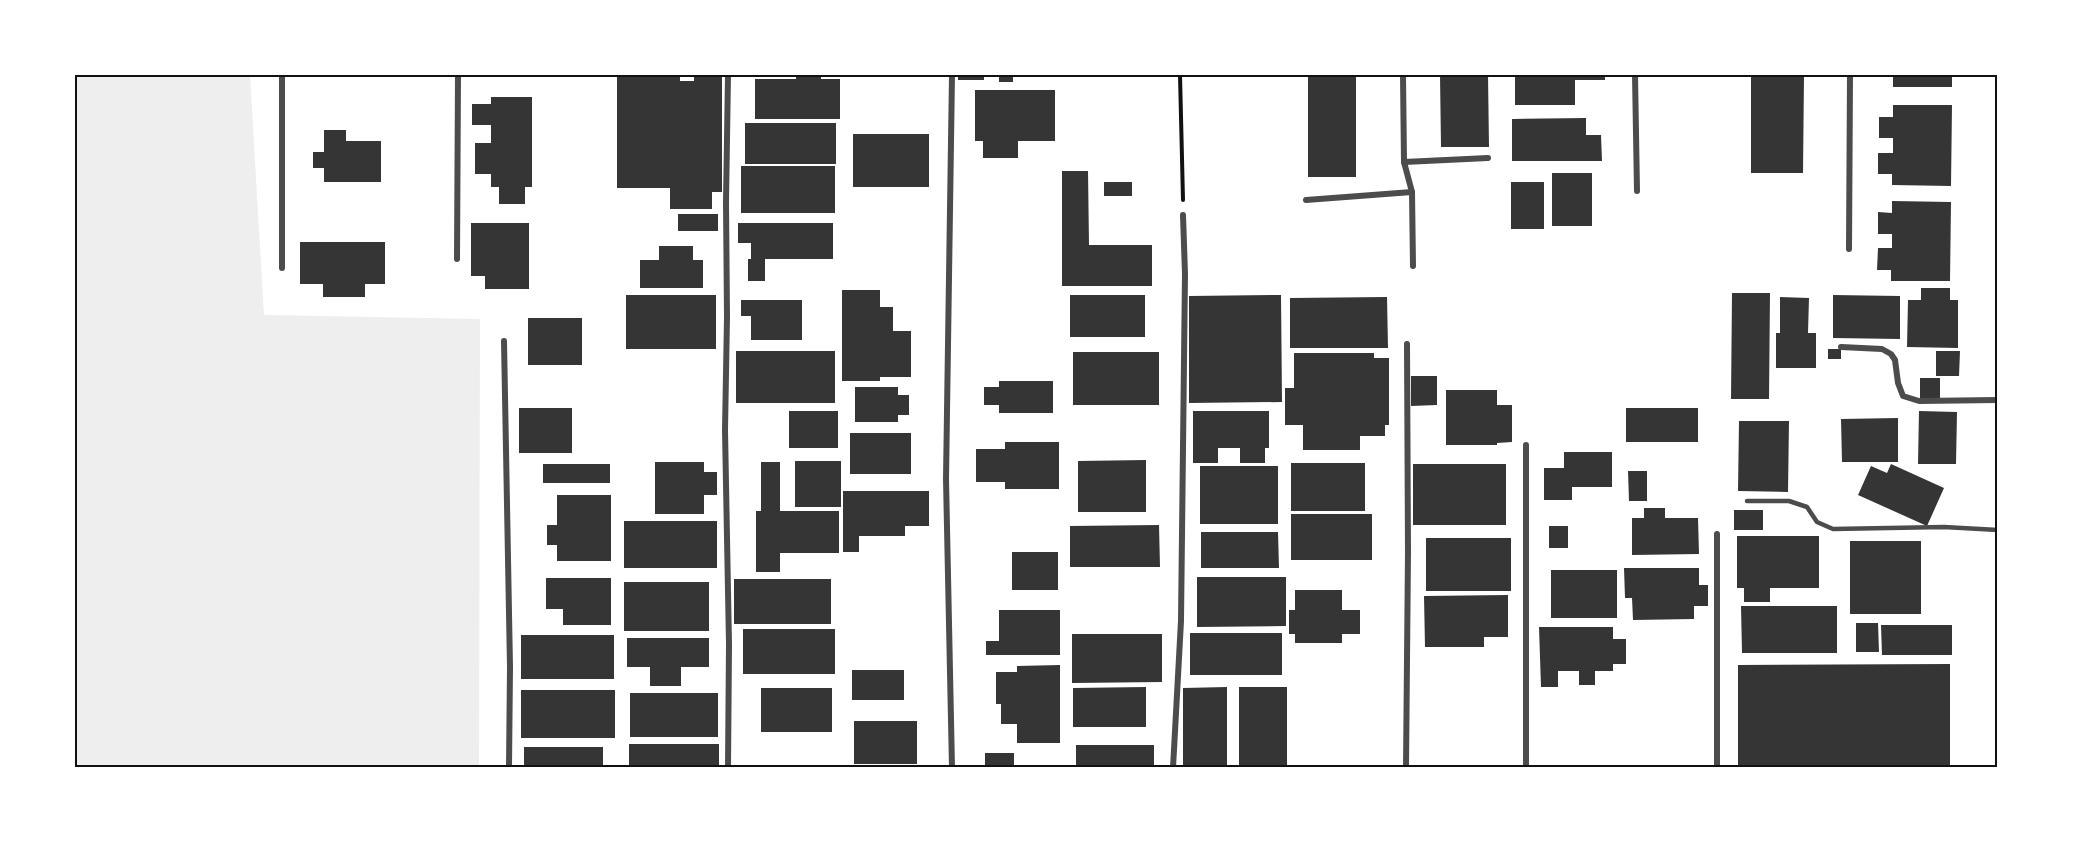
<svg xmlns="http://www.w3.org/2000/svg" width="2073" height="843" font-family="Quicksand,sans-serif">
<style>
.green{fill:#eee}
.building{fill:#353535}
.lines{fill:none;stroke-linecap:round;stroke-linejoin:round}
.path{stroke:#111;stroke-width:4}
.service{stroke:#4c4c4c;stroke-width:4.5}
.minor{stroke:#4c4c4c;stroke-width:6}
.neatline{fill:none;stroke:#111;stroke-width:2}
</style>
<rect width="100%" height="100%" fill="#fff"/>
<path class="green" d="M 75,75 L 250,75 L 264,315 L 480,319 L 479,768 L 75,768 Z"/>
<g class="building">
<path d="M 617,75 L 680,75 L 680,81 L 694,81 L 694,75 L 722,75 L 722,192 L 712,192 L 712,209 L 670,209 L 670,188 L 617,188 Z"/>
<path d="M 796,75 L 821,75 L 821,79 L 840,79 L 840,119 L 755,119 L 755,79 L 796,79 Z"/>
<rect x="958" y="75" width="26" height="5"/>
<rect x="999" y="75" width="14" height="7"/>
<rect x="1308" y="75" width="48" height="102"/>
<path d="M 1440,75 L 1488,75 L 1489,147 L 1441,147 Z"/>
<path d="M 1515,75 L 1605,75 L 1605,80 L 1575,80 L 1575,105 L 1515,105 Z"/>
<path d="M 1751,75 L 1804,75 L 1803,173 L 1751,173 Z"/>
<rect x="1893" y="75" width="59" height="12"/>
<path d="M 975,90 L 1055,90 L 1055,141 L 1018,141 L 1018,158 L 983,158 L 983,141 L 975,141 Z"/>
<path d="M 491,97 L 532,97 L 532,187 L 525,187 L 525,204 L 499,204 L 499,187 L 491,187 L 491,174 L 475,174 L 475,143 L 491,143 L 491,125 L 472,125 L 472,104 L 491,104 Z"/>
<path d="M 1893,105 L 1952,105 L 1951,186 L 1892,185 L 1892,174 L 1878,174 L 1878,153 L 1893,153 L 1893,138 L 1879,138 L 1879,117 L 1893,117 Z"/>
<path d="M 1586,118 L 1586,135 L 1601,135 L 1602,161 L 1512,161 L 1512,119 Z"/>
<rect x="745" y="123" width="91" height="41"/>
<path d="M 324,130 L 346,130 L 346,141 L 381,141 L 381,182 L 324,182 L 324,168 L 313,168 L 313,152 L 324,152 Z"/>
<rect x="853" y="134" width="76" height="53"/>
<rect x="741" y="166" width="94" height="47"/>
<path d="M 1062,171 L 1088,171 L 1089,245 L 1152,245 L 1152,286 L 1062,286 Z"/>
<rect x="1552" y="173" width="40" height="53"/>
<rect x="1104" y="182" width="28" height="14"/>
<rect x="1511" y="182" width="33" height="47"/>
<path d="M 1892,201 L 1951,202 L 1950,281 L 1891,281 L 1891,270 L 1877,270 L 1878,248 L 1892,248 L 1892,234 L 1878,234 L 1878,212 L 1892,213 Z"/>
<rect x="678" y="214" width="40" height="17"/>
<path d="M 471,223 L 529,223 L 529,289 L 485,289 L 485,276 L 471,276 Z"/>
<path d="M 738,223 L 833,223 L 833,259 L 765,259 L 765,281 L 748,281 L 748,259 L 751,259 L 751,243 L 738,243 Z"/>
<path d="M 300,242 L 385,242 L 385,284 L 365,284 L 365,297 L 323,297 L 323,284 L 300,284 Z"/>
<path d="M 659,246 L 693,246 L 693,260 L 703,260 L 703,288 L 640,288 L 640,260 L 659,260 Z"/>
<path d="M 1921,288 L 1950,288 L 1950,300 L 1958,300 L 1958,348 L 1907,347 L 1908,300 L 1921,300 Z"/>
<path d="M 842,290 L 880,290 L 880,307 L 893,307 L 893,331 L 911,331 L 911,377 L 880,377 L 880,381 L 842,381 Z"/>
<path d="M 1732,293 L 1770,293 L 1769,399 L 1731,399 Z"/>
<rect x="626" y="295" width="90" height="54"/>
<rect x="1070" y="295" width="75" height="42"/>
<path d="M 1281,295 L 1282,402 L 1189,403 L 1189,296 Z"/>
<path d="M 1833,295 L 1900,296 L 1900,339 L 1833,338 Z"/>
<path d="M 1387,297 L 1388,348 L 1290,348 L 1290,298 Z"/>
<path d="M 1780,297 L 1809,298 L 1808,333 L 1816,333 L 1816,368 L 1776,368 L 1776,333 L 1780,333 Z"/>
<path d="M 741,300 L 802,300 L 802,340 L 751,340 L 751,316 L 741,316 Z"/>
<rect x="528" y="318" width="54" height="47"/>
<rect x="1828" y="349" width="13" height="10"/>
<rect x="736" y="351" width="99" height="52"/>
<path d="M 1936,351 L 1960,351 L 1959,376 L 1936,376 Z"/>
<rect x="1073" y="352" width="86" height="53"/>
<path d="M 1294,353 L 1374,353 L 1374,358 L 1389,358 L 1389,425 L 1385,425 L 1385,436 L 1360,436 L 1360,450 L 1303,450 L 1303,425 L 1285,425 L 1285,388 L 1294,388 Z"/>
<path d="M 1411,376 L 1437,376 L 1437,405 L 1411,406 Z"/>
<rect x="1920" y="378" width="20" height="21"/>
<path d="M 999,381 L 1053,381 L 1053,413 L 999,413 L 999,405 L 984,405 L 984,387 L 999,387 Z"/>
<path d="M 855,387 L 898,387 L 898,395 L 909,395 L 909,415 L 898,415 L 898,422 L 855,422 Z"/>
<path d="M 1446,390 L 1497,390 L 1497,405 L 1512,405 L 1512,442 L 1497,443 L 1497,445 L 1446,445 Z"/>
<rect x="519" y="408" width="53" height="45"/>
<rect x="1626" y="408" width="72" height="34"/>
<rect x="789" y="411" width="49" height="37"/>
<path d="M 1193,411 L 1269,411 L 1269,448 L 1265,448 L 1265,463 L 1240,463 L 1240,448 L 1218,448 L 1218,463 L 1193,463 Z"/>
<path d="M 1919,411 L 1957,412 L 1956,464 L 1918,464 Z"/>
<path d="M 1898,418 L 1898,462 L 1842,462 L 1841,419 Z"/>
<path d="M 1739,421 L 1789,421 L 1788,492 L 1738,491 Z"/>
<rect x="850" y="433" width="61" height="41"/>
<path d="M 1005,442 L 1059,442 L 1059,489 L 1005,489 L 1005,482 L 976,482 L 976,449 L 1005,449 Z"/>
<path d="M 1564,452 L 1612,452 L 1612,487 L 1572,487 L 1572,500 L 1544,500 L 1544,468 L 1564,468 Z"/>
<path d="M 1146,460 L 1146,512 L 1078,512 L 1078,461 Z"/>
<rect x="795" y="461" width="46" height="46"/>
<path d="M 655,462 L 704,462 L 704,472 L 717,472 L 717,495 L 704,495 L 704,514 L 655,514 Z"/>
<path d="M 761,462 L 780,462 L 780,511 L 839,511 L 839,553 L 780,553 L 780,572 L 756,572 L 756,511 L 761,511 Z"/>
<rect x="1291" y="463" width="74" height="48"/>
<rect x="543" y="464" width="67" height="19"/>
<rect x="1413" y="464" width="93" height="61"/>
<path d="M 1891,464 L 1944,488 L 1927,526 L 1858,495 L 1871,466 L 1887,473 Z"/>
<rect x="1200" y="466" width="78" height="58"/>
<path d="M 1628,471 L 1647,471 L 1647,501 L 1629,501 Z"/>
<path d="M 843,491 L 929,491 L 929,526 L 905,526 L 905,536 L 859,536 L 859,552 L 843,552 Z"/>
<path d="M 557,495 L 611,495 L 611,561 L 557,561 L 557,545 L 547,545 L 547,525 L 557,525 Z"/>
<path d="M 1644,508 L 1665,508 L 1665,518 L 1698,518 L 1699,554 L 1632,555 L 1632,518 L 1644,518 Z"/>
<rect x="1734" y="510" width="29" height="20"/>
<rect x="1291" y="514" width="81" height="46"/>
<rect x="624" y="521" width="93" height="47"/>
<path d="M 1159,525 L 1160,567 L 1070,567 L 1070,526 Z"/>
<rect x="1549" y="526" width="19" height="22"/>
<path d="M 1201,532 L 1278,532 L 1279,568 L 1201,568 Z"/>
<path d="M 1737,536 L 1819,536 L 1819,588 L 1770,588 L 1770,602 L 1744,602 L 1744,588 L 1737,588 Z"/>
<rect x="1426" y="538" width="85" height="53"/>
<rect x="1850" y="541" width="71" height="73"/>
<rect x="1012" y="552" width="46" height="38"/>
<path d="M 1624,568 L 1699,568 L 1699,585 L 1708,585 L 1708,606 L 1694,606 L 1694,619 L 1633,620 L 1632,598 L 1625,598 Z"/>
<rect x="1551" y="570" width="66" height="48"/>
<path d="M 1197,577 L 1286,577 L 1286,626 L 1197,627 Z"/>
<path d="M 546,578 L 611,578 L 611,625 L 563,625 L 563,609 L 546,609 Z"/>
<rect x="734" y="579" width="97" height="45"/>
<rect x="624" y="582" width="85" height="49"/>
<path d="M 1295,590 L 1342,590 L 1342,610 L 1360,610 L 1360,634 L 1342,634 L 1342,643 L 1295,643 L 1295,634 L 1289,634 L 1289,610 L 1295,610 Z"/>
<path d="M 1508,595 L 1508,637 L 1484,637 L 1484,647 L 1425,647 L 1424,596 Z"/>
<path d="M 1741,606 L 1837,606 L 1837,653 L 1742,653 Z"/>
<path d="M 999,610 L 1060,610 L 1060,655 L 986,655 L 986,641 L 999,641 Z"/>
<path d="M 1856,623 L 1878,623 L 1879,652 L 1856,652 Z"/>
<path d="M 1881,625 L 1952,625 L 1952,655 L 1882,655 Z"/>
<path d="M 1539,627 L 1613,627 L 1613,639 L 1626,639 L 1626,664 L 1613,664 L 1613,671 L 1595,671 L 1595,685 L 1579,685 L 1579,671 L 1558,671 L 1558,687 L 1541,687 Z"/>
<rect x="743" y="629" width="92" height="45"/>
<rect x="1190" y="633" width="92" height="42"/>
<path d="M 1072,634 L 1162,634 L 1162,682 L 1072,683 Z"/>
<rect x="521" y="635" width="93" height="44"/>
<path d="M 627,638 L 709,638 L 709,667 L 681,667 L 681,686 L 650,686 L 650,667 L 627,667 Z"/>
<path d="M 1950,664 L 1950,768 L 1738,768 L 1738,665 Z"/>
<path d="M 1060,665 L 1060,743 L 1017,743 L 1017,724 L 1001,724 L 1001,704 L 996,704 L 996,672 L 1017,672 L 1017,666 Z"/>
<rect x="852" y="670" width="52" height="30"/>
<path d="M 1146,687 L 1146,727 L 1073,727 L 1073,688 Z"/>
<path d="M 1227,687 L 1227,768 L 1183,768 L 1183,688 Z"/>
<rect x="1239" y="687" width="48" height="81"/>
<rect x="761" y="688" width="71" height="44"/>
<rect x="521" y="690" width="94" height="48"/>
<rect x="630" y="693" width="88" height="44"/>
<rect x="854" y="721" width="63" height="43"/>
<rect x="629" y="744" width="90" height="24"/>
<rect x="1076" y="745" width="78" height="23"/>
<rect x="524" y="747" width="79" height="21"/>
<rect x="985" y="753" width="29" height="15"/>
</g>
<g class="lines">
<path class="path" d="M 1180,75 L 1183,200"/>
<path class="service" d="M 1747,501 L 1789,501 L 1807,507 L 1817,522 L 1833,529 L 1944,527 L 1998,530"/>
<g class="minor">
<path d="M 282,75 L 282,268"/>
<path d="M 728,75 L 726,202 L 727,317 L 725,430 L 729,644 L 728,768"/>
<path d="M 1403,75 L 1404,162 L 1412,192 L 1413,266"/>
<path d="M 1635,75 L 1637,191"/>
<path d="M 1404,162 L 1488,158"/>
<path d="M 1306,200 L 1412,192"/>
<path d="M 1849,249 L 1850,75"/>
<path d="M 457,259 L 458,75"/>
<path d="M 504,341 L 510,667 L 509,768"/>
<path d="M 1841,347 L 1882,349 L 1891,354 L 1895,360 L 1898,383 L 1903,396 L 1919,401 L 1998,400"/>
<path d="M 1717,534 L 1717,768"/>
<path d="M 952,768 L 946,479 L 952,75"/>
<path d="M 1173,768 L 1181,621 L 1185,274 L 1183,215"/>
<path d="M 1406,768 L 1408,552 L 1407,344"/>
<path d="M 1526,768 L 1526,445"/>
</g>
</g>
<rect width="2073" height="843" fill="none" stroke="#ffffff" stroke-width="153"/>
<rect x="76" y="76" width="1920" height="690" class="neatline"/>
</svg>
